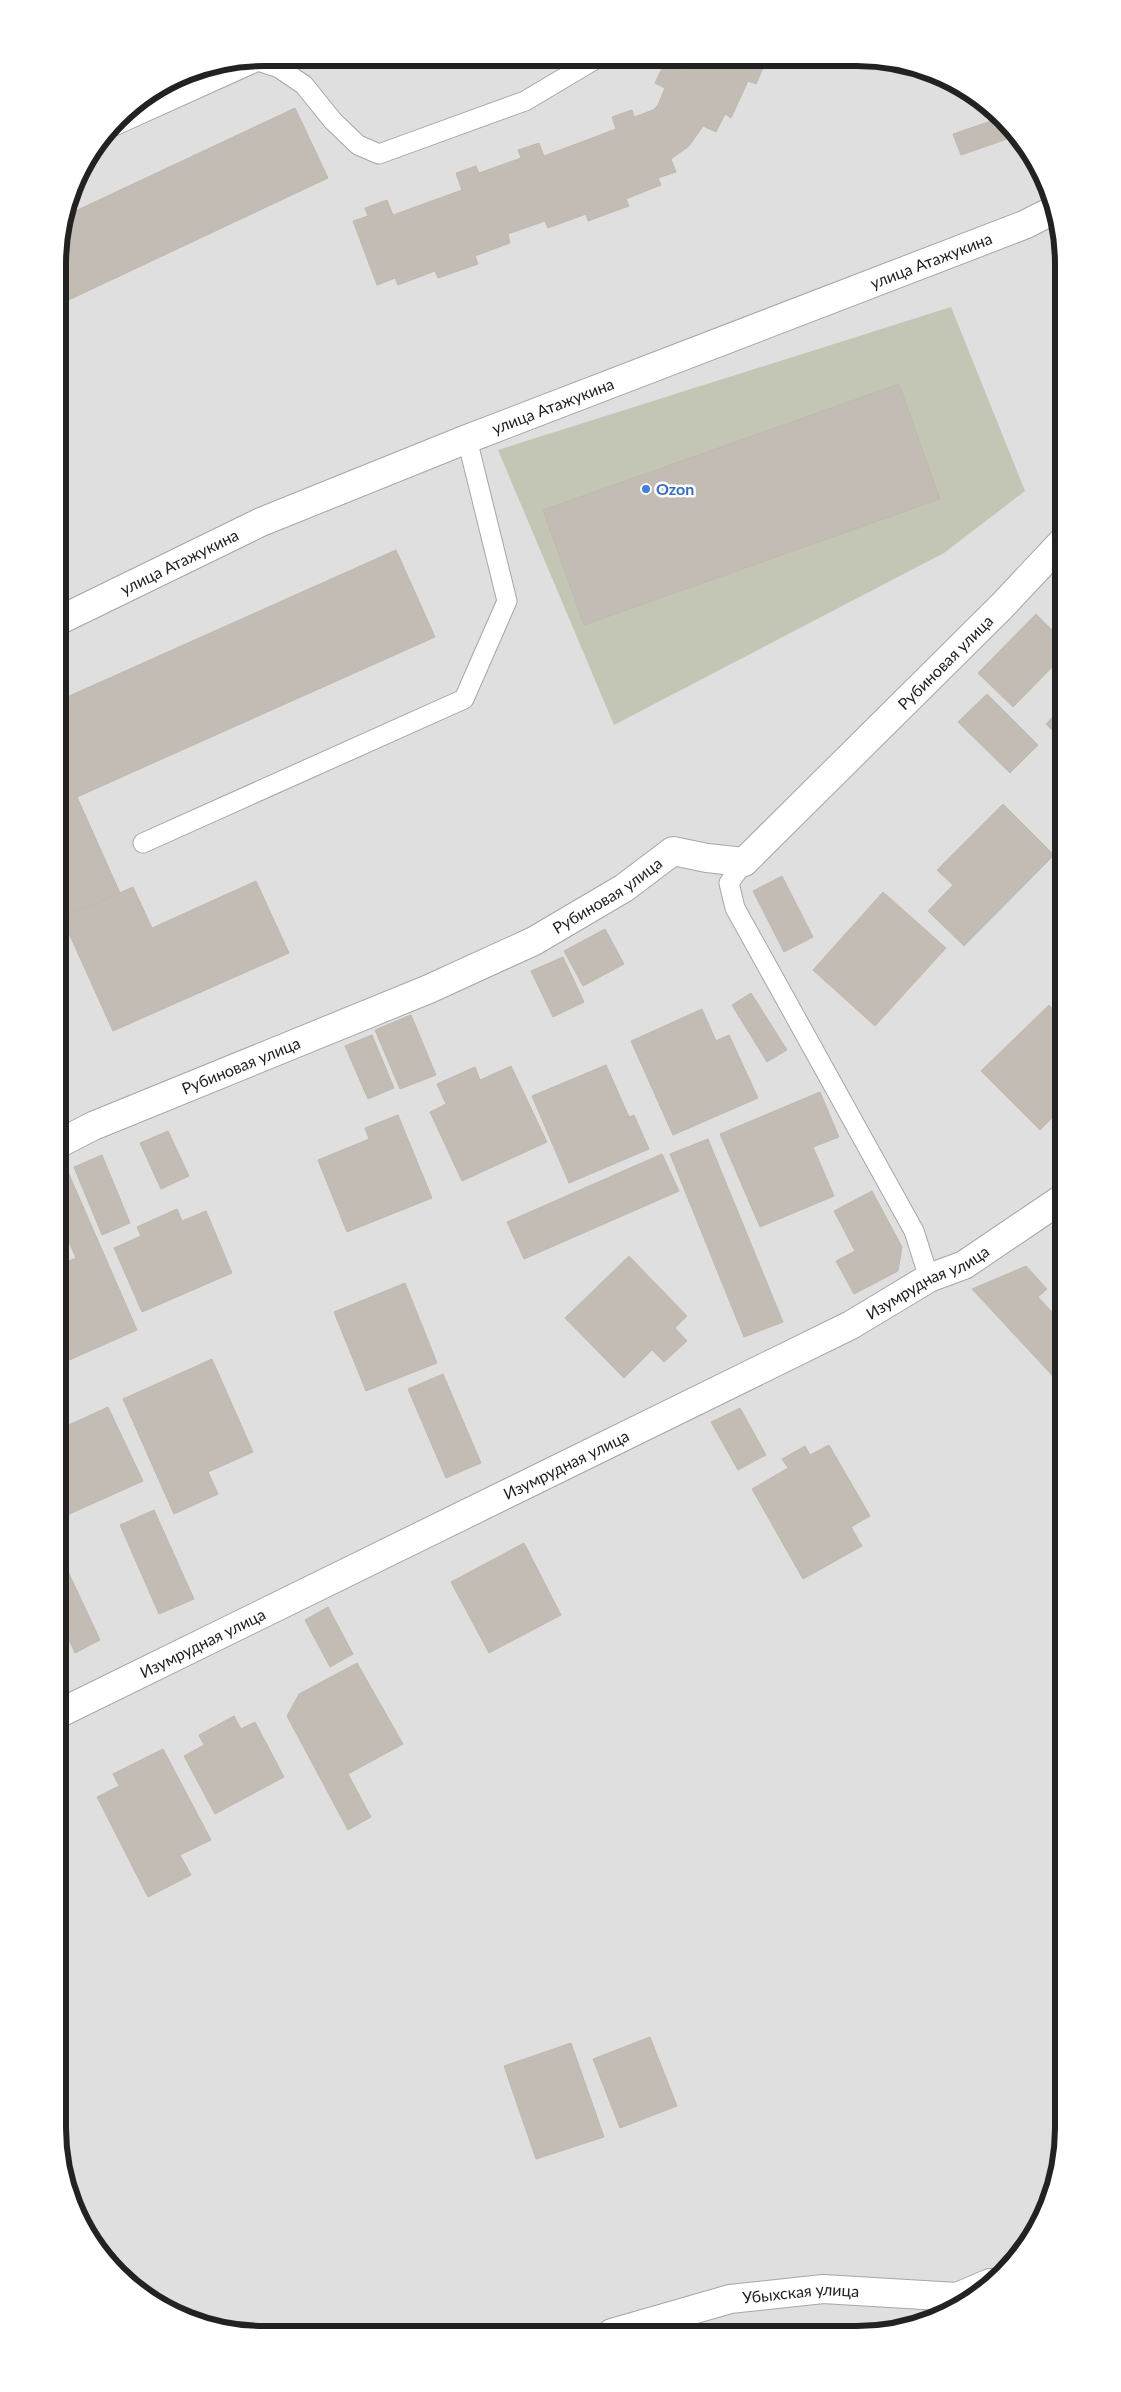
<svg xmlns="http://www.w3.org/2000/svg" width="1121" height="2392" font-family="Lato,sans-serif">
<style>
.residential{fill:#dfdfdf}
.construction{fill:#c3c6b4}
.building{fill:#c2bcb5;stroke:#c2b8ac}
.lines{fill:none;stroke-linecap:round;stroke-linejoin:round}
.service-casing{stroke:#a6a6a6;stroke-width:21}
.minor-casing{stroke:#a6a6a6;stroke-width:30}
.service{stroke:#fff;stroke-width:19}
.minor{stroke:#fff;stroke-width:28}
.shop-dot{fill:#3f7fe0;stroke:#fff;stroke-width:2}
.labels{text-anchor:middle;stroke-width:5;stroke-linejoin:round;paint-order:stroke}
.street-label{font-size:16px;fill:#222;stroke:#fff}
.shop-label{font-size:16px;font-weight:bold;fill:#366cbe;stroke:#fff;text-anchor:start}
.rim{fill:none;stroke:#222;stroke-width:6}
</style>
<rect width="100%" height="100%" fill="#f1efe9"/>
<path class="residential" d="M 264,58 L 897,61 L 948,79 L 993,109 L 1036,160 L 1056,210 L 1063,264 L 1063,2142 L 1048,2207 L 1012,2264 L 972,2300 L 911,2327 L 857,2334 L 224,2331 L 173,2313 L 128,2283 L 85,2232 L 65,2182 L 58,2128 L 58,250 L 79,172 L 128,109 L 185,73 Z"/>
<path class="construction" d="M 951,307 L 1025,491 L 944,553 L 614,725 L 498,450 Z"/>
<g class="building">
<path d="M 685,60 L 766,61 L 756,84 L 748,81 L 731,118 L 725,114 L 716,132 L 703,126 L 689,146 L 671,159 L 676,172 L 658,178 L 661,185 L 626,199 L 629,206 L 588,221 L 586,214 L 548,228 L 545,221 L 508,234 L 510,243 L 475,256 L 478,264 L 438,278 L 435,271 L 398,285 L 395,278 L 377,285 L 353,221 L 368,216 L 365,208 L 387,200 L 393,215 L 462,190 L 456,173 L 476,166 L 479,173 L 521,158 L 518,150 L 539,143 L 544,156 L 616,129 L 612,117 L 632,110 L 634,117 L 653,110 L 658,105 L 665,88 L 655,83 L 665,62 L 681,69 Z"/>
<path d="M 295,108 L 328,178 L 58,305 L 58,250 L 67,215 Z"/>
<path d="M 1000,118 L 1016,136 L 961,155 L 953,134 Z"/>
<path d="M 899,384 L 940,499 L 584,625 L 543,510 Z"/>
<path d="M 396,550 L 435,637 L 77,797 L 120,893 L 58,920 L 58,701 Z"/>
<path d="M 1036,614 L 1063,641 L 1063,656 L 1013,707 L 978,673 Z"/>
<path d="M 987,694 L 1038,745 L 1010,773 L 958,722 Z"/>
<path d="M 1063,706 L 1063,740 L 1046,724 Z"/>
<path d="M 1003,804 L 1054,855 L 964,946 L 928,911 L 953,885 L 937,870 Z"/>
<path d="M 782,876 L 813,937 L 784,952 L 753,891 Z"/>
<path d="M 256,881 L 289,953 L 113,1031 L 62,918 L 133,887 L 152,928 Z"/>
<path d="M 883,892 L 946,948 L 875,1026 L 813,970 Z"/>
<path d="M 1063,922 L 1063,932 L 1058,927 Z"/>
<path d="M 605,929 L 624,964 L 583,986 L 564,951 Z"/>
<path d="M 563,957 L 584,1002 L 553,1017 L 531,971 Z"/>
<path d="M 751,993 L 787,1050 L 767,1062 L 732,1005 Z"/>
<path d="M 1049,1005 L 1063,1020 L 1063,1107 L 1040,1130 L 981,1071 Z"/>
<path d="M 702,1009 L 716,1041 L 729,1035 L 758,1098 L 673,1135 L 631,1041 Z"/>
<path d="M 411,1015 L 436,1075 L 400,1089 L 375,1030 Z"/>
<path d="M 372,1035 L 394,1088 L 368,1099 L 345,1046 Z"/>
<path d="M 606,1065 L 629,1117 L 634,1115 L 649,1149 L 569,1183 L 532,1096 Z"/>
<path d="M 511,1066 L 547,1142 L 462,1181 L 430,1112 L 446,1104 L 437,1084 L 475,1067 L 480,1080 Z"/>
<path d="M 820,1092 L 839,1137 L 813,1147 L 834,1196 L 760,1227 L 720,1134 Z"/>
<path d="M 398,1115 L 432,1198 L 347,1232 L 318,1160 L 369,1139 L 365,1128 Z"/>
<path d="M 168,1131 L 189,1176 L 161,1189 L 140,1143 Z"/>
<path d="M 708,1139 L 783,1322 L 744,1337 L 670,1154 Z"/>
<path d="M 662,1154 L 679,1191 L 524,1259 L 507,1222 Z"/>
<path d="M 102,1155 L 130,1223 L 102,1235 L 74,1167 Z"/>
<path d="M 68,1172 L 137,1330 L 58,1365 L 58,1266 L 76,1258 L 58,1216 L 58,1176 Z"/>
<path d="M 872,1191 L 902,1247 L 898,1271 L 854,1294 L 836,1261 L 855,1251 L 834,1211 Z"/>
<path d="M 177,1209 L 182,1221 L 206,1211 L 232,1273 L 142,1312 L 114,1248 L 141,1236 L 137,1227 Z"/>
<path d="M 629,1256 L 687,1316 L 675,1328 L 687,1341 L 664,1362 L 652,1350 L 624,1378 L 565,1318 Z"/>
<path d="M 1026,1266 L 1047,1289 L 1038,1297 L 1063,1324 L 1063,1387 L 972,1289 Z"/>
<path d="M 405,1283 L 437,1363 L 366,1391 L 334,1312 Z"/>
<path d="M 212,1359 L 253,1452 L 208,1472 L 218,1494 L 174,1514 L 123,1399 Z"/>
<path d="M 443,1374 L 481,1463 L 446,1478 L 408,1389 Z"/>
<path d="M 108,1407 L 143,1481 L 65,1516 L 58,1500 L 58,1430 Z"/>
<path d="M 740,1408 L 766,1455 L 738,1470 L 711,1422 Z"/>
<path d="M 829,1445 L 870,1516 L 851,1527 L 862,1546 L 803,1579 L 752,1489 L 788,1468 L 782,1459 L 805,1446 L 810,1455 Z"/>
<path d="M 154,1510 L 194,1599 L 159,1614 L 120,1525 Z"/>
<path d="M 524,1543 L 561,1615 L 489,1653 L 451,1582 Z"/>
<path d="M 58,1550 L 100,1640 L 75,1653 L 58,1616 Z"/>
<path d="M 328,1607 L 353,1654 L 330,1667 L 305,1620 Z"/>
<path d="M 357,1663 L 403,1744 L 348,1774 L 371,1817 L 348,1830 L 287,1716 L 299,1694 Z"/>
<path d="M 234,1716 L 241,1729 L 255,1722 L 284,1777 L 215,1814 L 184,1756 L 204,1745 L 199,1735 Z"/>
<path d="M 163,1749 L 211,1840 L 180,1855 L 191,1875 L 148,1897 L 97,1797 L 119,1786 L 113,1774 Z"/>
<path d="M 650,2037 L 677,2106 L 620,2128 L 593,2059 Z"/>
<path d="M 571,2043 L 604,2137 L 536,2159 L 504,2066 Z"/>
</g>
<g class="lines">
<defs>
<g id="service">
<path d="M 114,126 L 258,61 L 279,68 L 304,85 L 333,121 L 358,145 L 379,154 L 525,101 L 594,60"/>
<path d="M 143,843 L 464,699 L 507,601 L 467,439"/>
<path d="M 744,862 L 729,883 L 735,908 L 914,1231 L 929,1278"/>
</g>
<g id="minor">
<path id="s1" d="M 58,621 L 261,522 L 467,439 L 1024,225 L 1056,209"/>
<path id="s2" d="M 58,1144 L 93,1126 L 429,989 L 534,941 L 624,888 L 673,851 L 707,858 L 744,862 L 1002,606 L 1063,541"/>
<path id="s3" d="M 58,1714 L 851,1325 L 929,1278 L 964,1265 L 1063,1198"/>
<path id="s4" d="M 612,2333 L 730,2299 L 823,2289 L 957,2297 L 990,2283"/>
</g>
</defs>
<use href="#service" class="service-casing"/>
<use href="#minor" class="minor-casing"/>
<use href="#service" class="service"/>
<use href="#minor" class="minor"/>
</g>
<circle class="shop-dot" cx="646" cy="489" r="5"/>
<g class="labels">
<g class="street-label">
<text dy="6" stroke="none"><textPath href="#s1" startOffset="945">улица Атажукина</textPath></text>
<text dy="6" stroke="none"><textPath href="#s1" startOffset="540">улица Атажукина</textPath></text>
<text dy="6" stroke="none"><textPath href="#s1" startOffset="135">улица Атажукина</textPath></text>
<text dy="6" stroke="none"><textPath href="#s2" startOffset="1039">Рубиновая улица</textPath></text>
<text dy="6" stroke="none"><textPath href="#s2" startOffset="604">Рубиновая улица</textPath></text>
<text dy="6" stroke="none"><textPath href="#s2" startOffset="199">Рубиновая улица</textPath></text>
<text dy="6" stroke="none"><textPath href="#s3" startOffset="971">Изумрудная улица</textPath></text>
<text dy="6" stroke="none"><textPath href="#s3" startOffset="566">Изумрудная улица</textPath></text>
<text dy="6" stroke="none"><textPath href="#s3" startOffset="161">Изумрудная улица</textPath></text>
<text dy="6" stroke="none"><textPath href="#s4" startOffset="194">Убыхская улица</textPath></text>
</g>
<g class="shop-label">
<text x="656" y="495">Ozon</text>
</g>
</g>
<path d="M0 0H1121V2392H0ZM264 66H857A198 198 0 0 1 1055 264V2128A198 198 0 0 1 857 2326H264A198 198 0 0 1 66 2128V264A198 198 0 0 1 264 66Z" fill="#fff" fill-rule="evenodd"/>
<path class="rim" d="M264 66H857A198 198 0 0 1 1055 264V2128A198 198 0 0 1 857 2326H264A198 198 0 0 1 66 2128V264A198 198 0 0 1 264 66Z"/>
</svg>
